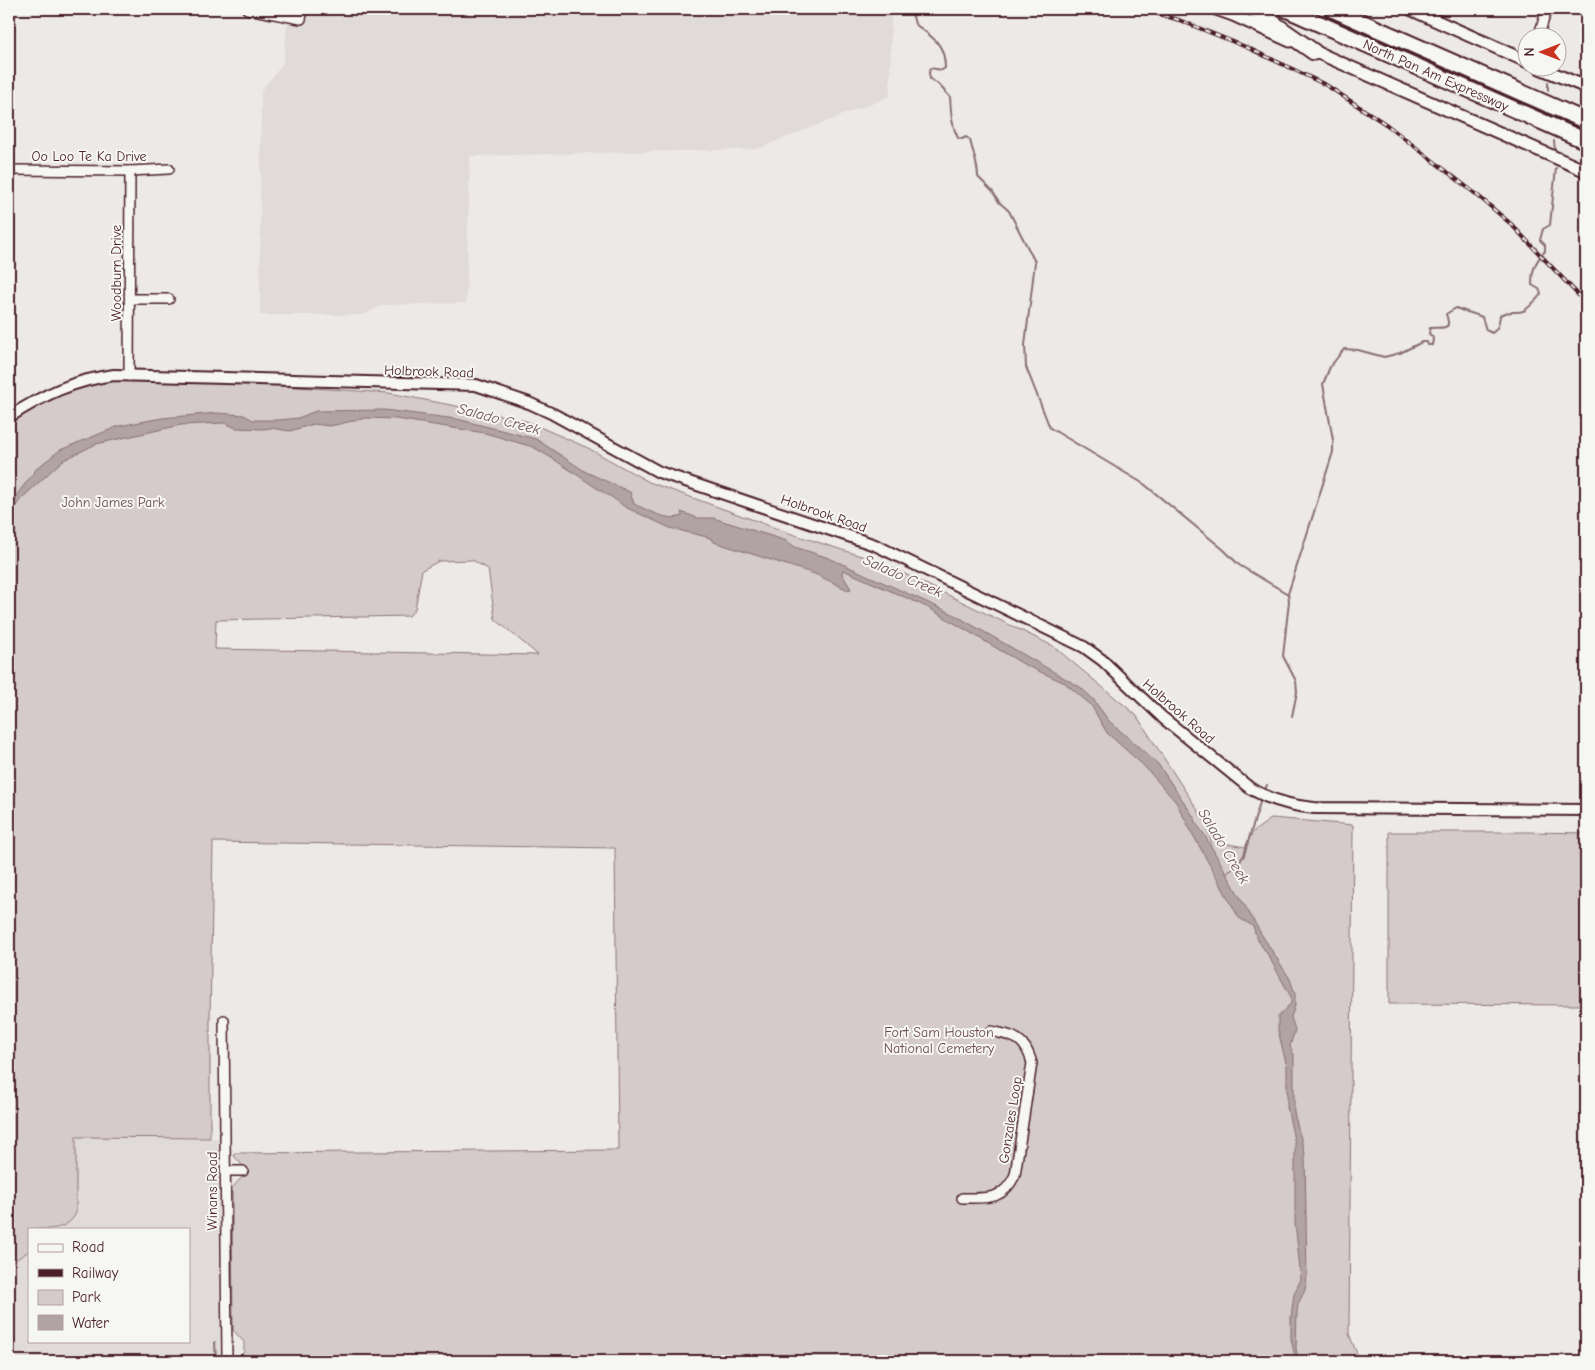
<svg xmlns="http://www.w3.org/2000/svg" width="1595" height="1370" font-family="'Comic Neue',sans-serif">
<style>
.built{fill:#e0dad8;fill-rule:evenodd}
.green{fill:#d4cbca;stroke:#8f757a;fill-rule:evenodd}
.water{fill:#b1a2a3;stroke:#886e73}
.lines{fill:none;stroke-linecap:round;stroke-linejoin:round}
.stream{stroke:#886e73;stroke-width:2}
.minor-casing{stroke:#4a1f2b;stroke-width:12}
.tertiary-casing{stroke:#4a1f2b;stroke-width:14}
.secondary-casing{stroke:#4a1f2b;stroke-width:15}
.motorway-casing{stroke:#4a1f2b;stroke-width:19}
.minor{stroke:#f6f6f2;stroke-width:9}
.tertiary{stroke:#f6f6f2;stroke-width:10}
.secondary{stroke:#f6f6f2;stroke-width:11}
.motorway{stroke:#f6f6f2;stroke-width:15}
.rail-casing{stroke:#4a1f2b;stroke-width:4}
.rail{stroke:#f6f6f2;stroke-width:2;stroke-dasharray:5.5;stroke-linecap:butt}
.labels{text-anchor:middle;stroke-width:4;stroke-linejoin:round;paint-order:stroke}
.street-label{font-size:14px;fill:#4a1f2b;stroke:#f6f6f2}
.park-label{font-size:14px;fill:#6c4a53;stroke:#f6f6f2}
.water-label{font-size:15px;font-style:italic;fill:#6e4d55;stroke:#f6f6f2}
</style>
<rect width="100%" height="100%" fill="#ece9e6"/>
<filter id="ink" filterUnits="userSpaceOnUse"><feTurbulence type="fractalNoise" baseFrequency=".02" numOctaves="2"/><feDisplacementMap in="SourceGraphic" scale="10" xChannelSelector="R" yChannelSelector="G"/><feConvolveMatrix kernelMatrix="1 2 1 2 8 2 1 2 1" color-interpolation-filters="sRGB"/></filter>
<g filter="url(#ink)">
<g class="built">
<path d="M 282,9 L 891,9 L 890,96 L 757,149 L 470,156 L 466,303 L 382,305 L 363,315 L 260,315 L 261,91 L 283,64 L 289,11 Z"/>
<path d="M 9,1137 L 218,1138 L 220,1361 L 9,1361 ZM 29,1229 L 189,1229 L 189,1341 L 29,1341 Z"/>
</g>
<g class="green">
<path d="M 129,376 L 389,393 L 456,406 L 526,421 L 588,448 L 649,482 L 792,534 L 880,562 L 1053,646 L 1136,715 L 1206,823 L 1211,841 L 1245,847 L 1253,832 L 1272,818 L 1353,825 L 1349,1334 L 1360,1361 L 235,1361 L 244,1352 L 244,1342 L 233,1330 L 232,1188 L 243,1176 C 244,1165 241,1164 234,1156 L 234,1153 L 618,1150 L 615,848 L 213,842 L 210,1022 L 210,1138 L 76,1137 L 76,1213 C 67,1232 46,1229 29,1229 L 29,1251 L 9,1264 L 9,419 L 81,382 ZM 472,560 L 488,569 L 495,619 L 538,655 L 215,649 L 216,620 L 409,616 L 415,609 L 422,570 L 439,561 Z"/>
<path d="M 1389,832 L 1529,832 L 1586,833 L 1586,1005 L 1389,1004 Z"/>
</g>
<path class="water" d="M 384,410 L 457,419 L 536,439 L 586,472 L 630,492 L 634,504 C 648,510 667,522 682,516 L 681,512 L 698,518 L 713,518 L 787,541 L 795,547 L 829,558 L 953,614 L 1080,687 L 1093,699 L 1109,721 L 1158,764 L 1194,817 L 1195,822 L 1204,834 L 1260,932 L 1290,979 L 1295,994 L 1295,1006 L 1291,1017 L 1295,1030 L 1290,1046 L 1294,1055 L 1294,1113 L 1305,1154 L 1307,1277 L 1305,1290 L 1298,1304 L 1297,1312 L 1296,1349 L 1298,1357 L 1303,1361 L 1296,1361 L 1291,1339 L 1291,1317 L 1294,1294 L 1301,1279 L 1295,1222 L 1295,1144 L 1287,1107 L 1287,1067 L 1278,1030 L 1278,1017 L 1291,1003 L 1291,997 L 1268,955 L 1257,939 L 1253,926 L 1239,918 L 1192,833 L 1176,802 L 1143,765 L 1107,733 L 1091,705 L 1065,683 L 1025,665 L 927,607 L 843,570 L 842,574 L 851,589 L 848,590 L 815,574 L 714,542 L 712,539 L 707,537 L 670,528 L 625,507 L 613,498 L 601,491 L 555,460 L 533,447 L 485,433 L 396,419 L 366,418 L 330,426 L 314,424 L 290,431 L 271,428 L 263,429 L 236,428 L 225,423 L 181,425 L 96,444 L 62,461 L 20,500 L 9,516 L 9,505 L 37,468 L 60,450 L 119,426 L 162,418 L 217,413 L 244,415 L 253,420 L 280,420 L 298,418 L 316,411 Z"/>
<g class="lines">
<g class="stream">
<path d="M 911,9 L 915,24 C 932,37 945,43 945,68 L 942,70 L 930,68 L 929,73 L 930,79 L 938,84 L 950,97 C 951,111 951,125 958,138 L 962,139 L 966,137 L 970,140 C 973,153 978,164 978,177 L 993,192 L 999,202 L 1009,211 L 1035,262 L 1025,345 L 1026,367 L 1050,428 L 1144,484 L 1224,550 L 1239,565 L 1288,594 L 1289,601 L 1283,656 L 1296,681 L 1297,692 L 1292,716"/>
<path d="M 1424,9 L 1515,48"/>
<path d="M 1548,82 L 1548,90"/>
<path d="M 1554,141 L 1555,151"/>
<path d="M 1288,594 L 1333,452 L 1333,440 L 1323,384 L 1330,367 L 1344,349 L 1358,350 L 1384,357 L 1400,353 L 1422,342 L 1427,342 L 1428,345 L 1432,345 L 1433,339 L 1432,336 L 1429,334 L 1430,328 C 1435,327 1449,330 1448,323 C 1448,320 1447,317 1446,314 L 1456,308 C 1465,312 1473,313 1482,317 L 1486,330 L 1492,333 C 1499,329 1499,322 1500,315 C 1511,309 1516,314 1523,311 C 1527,310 1538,298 1541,294 L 1539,289 L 1532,285 C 1532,269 1535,262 1545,251 L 1545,245 L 1540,240 L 1543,229 L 1550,225 L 1556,168"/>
<path d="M 1264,792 L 1267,785"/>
<path d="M 1226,873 L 1237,866 L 1244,855 L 1261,799"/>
<path d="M 215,1342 L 216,1361"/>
</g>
<defs>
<g id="minor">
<path d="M 247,9 L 301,19 L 303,9"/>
<path d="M 1538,38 L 1547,9"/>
<path d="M 9,170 L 130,171 L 169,169"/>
<path d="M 130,299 L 169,299"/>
<path d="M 129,376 L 130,171"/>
<path d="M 224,1020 L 227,1361"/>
<path d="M 226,1171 L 243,1171"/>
<path d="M 962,1198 C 987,1198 1003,1201 1015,1175 L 1032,1063 C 1025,1038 1015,1036 991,1031"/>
</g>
<path id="tertiary" d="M 9,417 C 43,395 74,380 114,375 L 476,385 L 529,403 L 553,414 L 659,472 L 875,545 L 1084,647 L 1102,660 L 1163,718 L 1251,789 C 1271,800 1291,806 1314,808 L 1586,810"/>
<g id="secondary">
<path d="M 1216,9 L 1233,15 L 1290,41"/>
<path d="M 1410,9 L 1528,62"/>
<path d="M 1307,48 L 1586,171"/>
<path d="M 1540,68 L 1586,87"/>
</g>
<g id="motorway">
<path d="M 1253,9 L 1314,52"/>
<path d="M 1286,9 L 1586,141"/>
<path d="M 1332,9 L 1586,121"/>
</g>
</defs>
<use href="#minor" class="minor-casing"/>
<use href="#tertiary" class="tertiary-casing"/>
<use href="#secondary" class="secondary-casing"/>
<use href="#motorway" class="motorway-casing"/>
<use href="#minor" class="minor"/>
<use href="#tertiary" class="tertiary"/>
<use href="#secondary" class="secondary"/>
<use href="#motorway" class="motorway"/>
<defs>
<path id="rail" d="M 1142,9 L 1179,20 L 1246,47 L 1326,85 L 1387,125 L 1477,195 L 1511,224 L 1586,303"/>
</defs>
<use href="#rail" class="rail-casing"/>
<use href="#rail" class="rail"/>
</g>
</g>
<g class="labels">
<g class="street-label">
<text transform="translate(1436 75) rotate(24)" y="5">North Pan Am Expressway</text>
<text x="89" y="161">Oo Loo Te Ka Drive</text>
<text transform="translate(116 273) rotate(-90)" y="5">Woodburn Drive</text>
<text transform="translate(429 371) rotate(2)" y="5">Holbrook Road</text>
<text transform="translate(824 513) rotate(19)" y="5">Holbrook Road</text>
<text transform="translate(1179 711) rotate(41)" y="5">Holbrook Road</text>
<text transform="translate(1010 1120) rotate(-81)" y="5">Gonzales Loop</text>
<text transform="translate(212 1191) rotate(-90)" y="5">Winans Road</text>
</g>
<g class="park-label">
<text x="113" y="507">John James Park</text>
<text x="939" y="1037">Fort Sam Houston<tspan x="939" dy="16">National Cemetery</tspan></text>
</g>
<g class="water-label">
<text transform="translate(499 419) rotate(15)" y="5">Salado Creek</text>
<text transform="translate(903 576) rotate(24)" y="5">Salado Creek</text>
<text transform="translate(1224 846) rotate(59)" y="5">Salado Creek</text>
</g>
</g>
<rect width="1595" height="1370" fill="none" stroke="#f6f6f2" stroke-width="30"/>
<rect x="15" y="15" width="1565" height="1340" fill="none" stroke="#4a1f2b" stroke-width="2" filter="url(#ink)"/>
<rect x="28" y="1228" width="162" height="115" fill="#f6f6f2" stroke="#b1a0a2"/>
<rect x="38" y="1244" width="25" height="8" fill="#f6f6f2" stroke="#b1a0a2"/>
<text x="72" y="1252" font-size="15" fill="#4a1f2b">Road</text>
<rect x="38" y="1269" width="25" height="8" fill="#4a1f2b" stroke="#b1a0a2"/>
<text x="72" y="1278" font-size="15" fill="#4a1f2b">Railway</text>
<rect x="38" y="1290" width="25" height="15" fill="#d4cbca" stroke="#b1a0a2"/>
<text x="72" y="1302" font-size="15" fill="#4a1f2b">Park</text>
<rect x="38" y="1315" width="25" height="15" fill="#b1a2a3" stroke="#b1a0a2"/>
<text x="72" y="1328" font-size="15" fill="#4a1f2b">Water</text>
<g transform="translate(1542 52) rotate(270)"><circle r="24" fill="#f6f6f2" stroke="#b1a0a2"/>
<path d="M0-4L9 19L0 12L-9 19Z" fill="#c8321e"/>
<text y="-8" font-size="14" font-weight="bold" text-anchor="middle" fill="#4a1f2b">N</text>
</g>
</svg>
